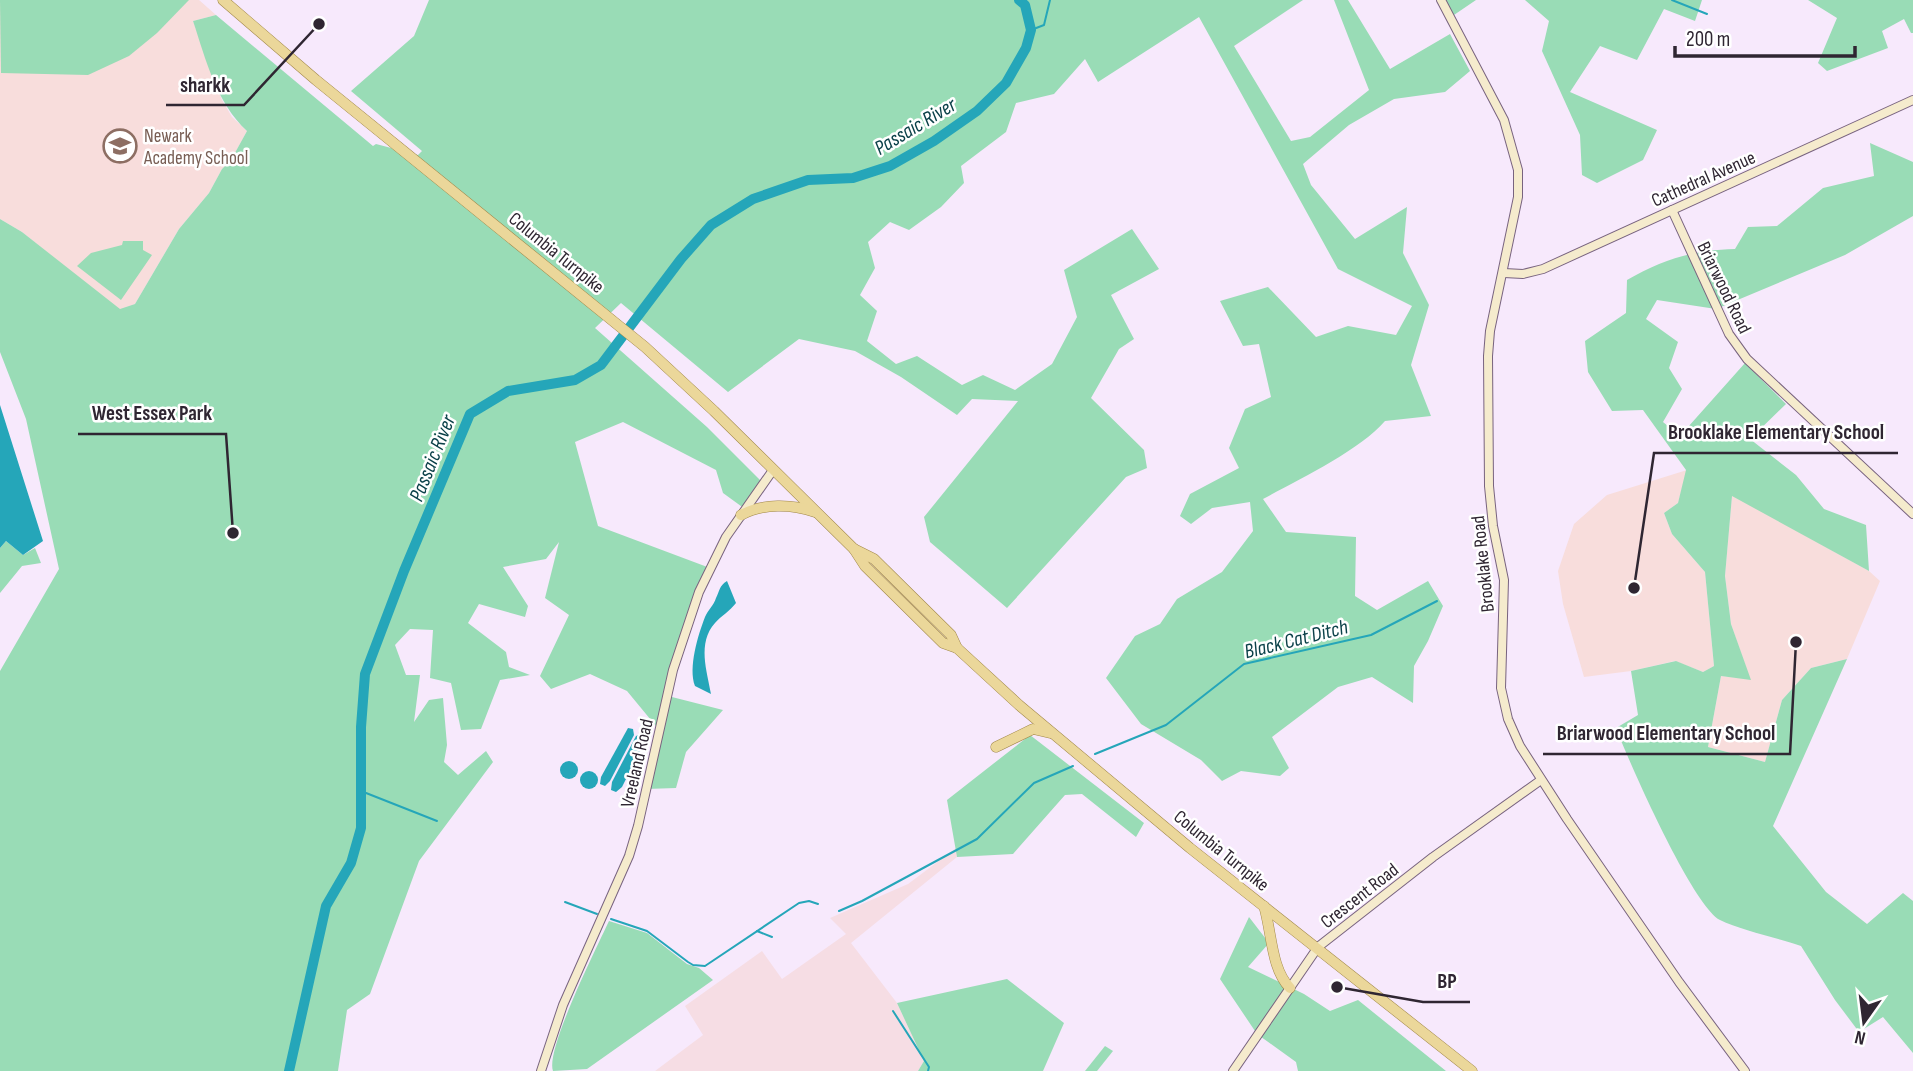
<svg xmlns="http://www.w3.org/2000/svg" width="1913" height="1071" font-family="'Sofia Sans Condensed',sans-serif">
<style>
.industrial{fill:#f6dde4}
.education{fill:#f8dddc}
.green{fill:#99dcb6}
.water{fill:#25a6b9}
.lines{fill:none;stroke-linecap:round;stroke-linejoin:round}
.stream{stroke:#25a6b9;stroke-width:2}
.river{stroke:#25a6b9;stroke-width:10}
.secondary-casing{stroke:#78637f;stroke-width:10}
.primary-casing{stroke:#a1884a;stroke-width:11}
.secondary{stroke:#f5ebcd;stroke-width:8}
.primary{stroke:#ebd79a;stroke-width:10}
.labels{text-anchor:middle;stroke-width:5;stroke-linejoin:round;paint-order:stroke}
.education-label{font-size:19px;fill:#785e54;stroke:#fff;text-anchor:start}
.street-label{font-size:19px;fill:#2f2632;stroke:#fff}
.water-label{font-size:21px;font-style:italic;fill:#0b4149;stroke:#fff}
.leader{fill:none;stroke:#2f2632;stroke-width:2.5}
.callout-dot{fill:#2f2632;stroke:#fff;stroke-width:2.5}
.callout-label{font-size:21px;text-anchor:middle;font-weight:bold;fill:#2f2632;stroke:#fff;stroke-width:5;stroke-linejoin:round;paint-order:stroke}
</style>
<rect width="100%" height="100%" fill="#f7e9fc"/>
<path class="industrial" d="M 956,848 L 957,857 L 851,943 L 897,1003 L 924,1061 L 918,1071 L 655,1071 L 703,1035 L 685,1006 L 762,951 L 782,979 L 846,934 L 830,918 L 908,884 Z"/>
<g class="education">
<path d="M 0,0 L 199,0 L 216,15 L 193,21 L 222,100 L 232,117 L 247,131 L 231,160 L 222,169 L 209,193 L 179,229 L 135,304 L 119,310 L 22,232 L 0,219 Z"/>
<path d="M 1687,470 L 1678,503 L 1664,513 L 1672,534 L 1705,572 L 1714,666 L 1703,672 L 1675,661 L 1631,671 L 1584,677 L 1563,604 L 1558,571 L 1574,524 L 1607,495 Z"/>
<path d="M 1732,495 L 1869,571 L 1880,581 L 1847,659 L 1811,668 L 1782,700 L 1765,762 L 1708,747 L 1721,676 L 1750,679 L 1731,624 L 1725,576 Z"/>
</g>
<g class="green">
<path d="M 0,0 L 189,0 L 157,33 L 129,56 L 88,75 L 1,73 Z"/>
<path d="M 429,0 L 1303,0 L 1234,46 L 1291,141 L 1310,137 L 1369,90 L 1334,0 L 1348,0 L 1390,69 L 1450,34 L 1470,71 L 1445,92 L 1394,99 L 1349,125 L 1303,164 L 1311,185 L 1355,239 L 1407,207 L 1403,253 L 1429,305 L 1411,365 L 1431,416 L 1385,421 C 1359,451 1298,480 1263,499 L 1286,532 L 1356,537 L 1355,596 L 1377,610 L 1428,581 L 1443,606 L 1428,641 L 1414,666 L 1413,703 L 1372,677 L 1338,687 L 1272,737 L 1289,768 L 1280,776 L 1241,771 L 1222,781 L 1201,760 L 1141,724 L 1106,678 L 1135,636 L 1160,624 L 1177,599 L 1222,572 L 1253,531 L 1250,502 L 1212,508 L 1191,524 L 1180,516 L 1190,494 L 1239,468 L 1229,448 L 1245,409 L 1271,397 L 1259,344 L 1243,346 L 1220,301 L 1268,287 L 1316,337 L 1348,326 L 1396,335 L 1412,306 L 1338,269 L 1199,17 L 1098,82 L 1085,59 L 1054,94 L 1016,103 L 1006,132 L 961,166 L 964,183 L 941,207 L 909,230 L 890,222 L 868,242 L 875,268 L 860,295 L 877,311 L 867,341 L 896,364 L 917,356 L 962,385 L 983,375 L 1015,390 L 1052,364 L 1077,317 L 1064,270 L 1132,229 L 1159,269 L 1111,295 L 1134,339 L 1119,349 L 1091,398 L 1144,450 L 1147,468 L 1126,477 L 1007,608 L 930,542 L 924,517 L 1018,401 L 972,399 L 957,415 L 901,377 L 855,351 L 799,339 L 728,392 L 621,303 L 595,328 L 707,427 L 764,484 L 745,509 L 723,493 L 716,470 L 623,422 L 575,442 L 598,526 L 710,568 L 668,696 L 723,710 L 686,752 L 676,788 L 646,789 L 660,731 L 627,691 L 590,674 L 551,689 L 540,676 L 569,615 L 545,598 L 559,542 L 546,559 L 503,567 L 528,606 L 525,617 L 479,604 L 468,623 L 506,652 L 509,667 L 530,675 L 500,680 L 481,729 L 461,730 L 451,683 L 430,678 L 433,630 L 410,629 L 395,645 L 406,675 L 420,675 L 414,722 L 429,700 L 443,698 L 447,745 L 444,762 L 458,775 L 486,751 L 493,762 L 419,861 L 370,994 L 347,1010 L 338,1071 L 0,1071 L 0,671 L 59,569 L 26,419 L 0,352 L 0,219 L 22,232 L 120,309 L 135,304 L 179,229 L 209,193 L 222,169 L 231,160 L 247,131 C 216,102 206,60 193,21 L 216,15 L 373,146 L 376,144 L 418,155 L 422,151 L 351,91 L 414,36 Z"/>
<path d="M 1441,0 L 1476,0 L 1451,17 Z"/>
<path d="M 1525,0 L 1702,0 L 1695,21 L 1664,9 L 1637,60 L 1600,46 L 1570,92 L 1657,130 L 1643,160 L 1597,183 L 1582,175 L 1580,135 L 1542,51 L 1549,21 Z"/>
<path d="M 1808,0 L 1913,0 L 1913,33 L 1911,33 L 1904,19 L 1882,31 L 1888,48 L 1827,71 L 1818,63 L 1837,18 Z"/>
<path d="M 1870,143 L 1913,162 L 1913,216 L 1845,255 L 1716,309 L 1657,300 L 1646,319 L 1678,342 L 1669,368 L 1682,389 L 1663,422 L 1680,436 L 1745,363 L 1786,404 L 1750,439 L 1796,475 L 1824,509 L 1866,525 L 1869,571 L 1732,496 L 1725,576 L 1731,624 L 1751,680 L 1721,676 L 1708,747 L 1765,762 L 1782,700 L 1811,668 L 1847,659 L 1773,826 L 1826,892 L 1867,924 L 1903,893 L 1913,901 L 1913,1053 L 1883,1017 L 1859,1032 L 1835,1000 L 1801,946 C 1778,938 1740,930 1720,920 C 1692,905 1629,762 1616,728 L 1638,715 L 1631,671 L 1676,661 L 1703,672 L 1714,666 L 1705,572 L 1672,534 L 1664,513 L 1678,503 L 1686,470 L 1643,410 L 1612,411 L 1588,372 L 1585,341 L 1626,313 L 1627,280 C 1663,259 1694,250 1735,249 L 1748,227 L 1777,226 L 1823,188 L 1874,176 Z"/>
<path d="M 123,241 L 143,241 L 143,250 L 152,255 L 121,300 L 77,266 L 91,253 L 122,245 Z"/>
<path d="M 6,541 L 23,555 L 35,548 L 41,563 L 22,566 L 0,593 L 0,548 Z"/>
<path d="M 1030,735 L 1144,823 L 1136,837 L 1082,794 L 1065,795 L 1013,854 L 957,857 L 947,800 Z"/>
<path d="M 1249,917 L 1269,943 L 1248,967 L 1304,994 L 1330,1011 L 1358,1000 L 1446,1071 L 1298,1071 L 1296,1062 L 1257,1034 L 1220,979 Z"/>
<path d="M 609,921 L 647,933 L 687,964 L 699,968 L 713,980 L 587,1069 L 553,1071 C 545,1050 598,945 609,921 Z"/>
<path d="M 1007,979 L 1064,1023 L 1043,1071 L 918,1071 L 924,1061 L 897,1003 Z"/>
<path d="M 1105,1046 L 1113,1051 L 1097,1071 L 1085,1071 Z"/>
</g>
<g class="water">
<path d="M 0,405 L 43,541 L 23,555 L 6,541 L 0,548 Z"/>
<path d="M 727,581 L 736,603 C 730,611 721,616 715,623 C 697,643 707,671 711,694 L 695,686 C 688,668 698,635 705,617 C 708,610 714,605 716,598 C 720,590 719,586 727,581 Z"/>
<path d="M 628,728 L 633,729 L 634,735 L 610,781 L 605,786 L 600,784 L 601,777 Z"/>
<path d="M 643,733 L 645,741 L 622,787 L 616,792 L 611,790 L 612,782 L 636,736 Z"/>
<circle cx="569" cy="770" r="9"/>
<circle cx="589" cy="780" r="9"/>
</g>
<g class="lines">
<g class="stream">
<path d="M 1672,0 L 1707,14"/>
<path d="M 1031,30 L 1044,25 L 1050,0"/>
<path d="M 1095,754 L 1166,725 L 1244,664 L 1371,635 L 1437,601"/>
<path d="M 361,791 L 437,821"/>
<path d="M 565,902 L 597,914"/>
<path d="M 839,911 L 862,901 L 977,839 L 1034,783 L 1073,766"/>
<path d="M 611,919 L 647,931 L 688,962 L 693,965 L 705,966 L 799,903 L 809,901 L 818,904"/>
<path d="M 757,931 L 772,937"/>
<path d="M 893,1011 L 929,1067 L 928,1071"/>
</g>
<path class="river" d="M 289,1071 L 326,906 L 351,863 L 361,828 L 361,727 L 365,674 L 404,571 L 470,414 L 508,391 L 575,380 L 601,365 L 681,259 L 711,225 L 753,199 L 808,180 L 853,178 L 890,166 L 934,141 L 977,111 L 1006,83 L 1026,48 L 1031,30 L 1025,5 L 1019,0"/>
<defs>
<g id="secondary">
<path d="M 1441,0 L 1504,120 L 1518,170 L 1518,197 L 1490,331 L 1488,356 L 1489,486 L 1493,526 L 1504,580 L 1501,688 L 1508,719 L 1520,746 L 1567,819 L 1679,982 L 1745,1071"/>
<path d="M 1672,210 L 1729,334 L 1747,359 L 1913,514"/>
<path d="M 1504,273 L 1523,274 L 1543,269 L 1913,100"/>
<path d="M 541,1071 L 563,1005 L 629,856 L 638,826 L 673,670 L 699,592 L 726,537 L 773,470"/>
<path d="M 1233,1071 L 1318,947 L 1433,857 L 1541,780"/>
</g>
<g id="primary">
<path d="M 223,0 L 316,80 L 645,347 L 714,411 L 854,549 L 865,566 L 943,643 L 957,648"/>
<path d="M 741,515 C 763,503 792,504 815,512"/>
<path d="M 854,549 L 874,559 L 951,635 L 957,648 L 1019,705 L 1190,848 L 1472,1071"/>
<path d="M 996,747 L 1033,729 L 1050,733"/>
<path d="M 1264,906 C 1272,933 1271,969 1290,988"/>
</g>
</defs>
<use href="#secondary" class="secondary-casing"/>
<use href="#primary" class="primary-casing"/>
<use href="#secondary" class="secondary"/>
<use href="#primary" class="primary"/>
</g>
<defs>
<symbol id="school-ring" viewBox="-11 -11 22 22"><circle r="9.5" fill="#fff" stroke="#8d6e63" stroke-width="1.5"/><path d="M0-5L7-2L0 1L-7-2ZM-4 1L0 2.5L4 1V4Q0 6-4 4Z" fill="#8d6e63"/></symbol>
</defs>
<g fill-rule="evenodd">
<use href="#school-ring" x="101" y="127" width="38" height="38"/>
</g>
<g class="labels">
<g class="education-label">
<text x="144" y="142">Newark<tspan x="144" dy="22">Academy School</tspan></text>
</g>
<g class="street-label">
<text transform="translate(1703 178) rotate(-24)" y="7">Cathedral Avenue</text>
<text transform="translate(557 252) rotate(39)" y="7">Columbia Turnpike</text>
<text transform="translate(1725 287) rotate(64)" y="7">Briarwood Road</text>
<text transform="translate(1482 564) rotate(-96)" y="7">Brooklake Road</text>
<text transform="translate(636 763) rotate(-77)" y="7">Vreeland Road</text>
<text transform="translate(1222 850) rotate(39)" y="7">Columbia Turnpike</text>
<text transform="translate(1359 895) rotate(-38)" y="7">Crescent Road</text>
</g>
<g class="water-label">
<text transform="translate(915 126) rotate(-31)" y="7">Passaic River</text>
<text transform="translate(432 458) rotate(-68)" y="7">Passaic River</text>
<text transform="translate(1296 639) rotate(-14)" y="7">Black Cat Ditch</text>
</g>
</g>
<path class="leader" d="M319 24L244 105H166M233 533L226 434H78M1634 588L1654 453H1898M1796 642L1790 754H1543M1337 987L1423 1002H1470"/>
<g class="callout-dot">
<circle cx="319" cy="24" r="7"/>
<circle cx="233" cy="533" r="7"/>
<circle cx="1634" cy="588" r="7"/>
<circle cx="1796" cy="642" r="7"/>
<circle cx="1337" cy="987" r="7"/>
</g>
<g class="callout-label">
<text x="205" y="92">sharkk</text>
<text x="152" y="420">West Essex Park</text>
<text x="1776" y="439">Brooklake Elementary School</text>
<text x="1666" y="740">Briarwood Elementary School</text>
<text x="1447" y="988">BP</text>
</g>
<g transform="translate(1864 1022) rotate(194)" stroke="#ffffff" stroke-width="5" paint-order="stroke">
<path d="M0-5L12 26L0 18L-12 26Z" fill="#2f2632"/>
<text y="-10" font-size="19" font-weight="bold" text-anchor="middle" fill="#2f2632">N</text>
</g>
<path d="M1675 46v10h180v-10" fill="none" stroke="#2f2632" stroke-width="3.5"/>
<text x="1686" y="46" font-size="21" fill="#2f2632" stroke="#ffffff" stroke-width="5" paint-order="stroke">200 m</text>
</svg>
